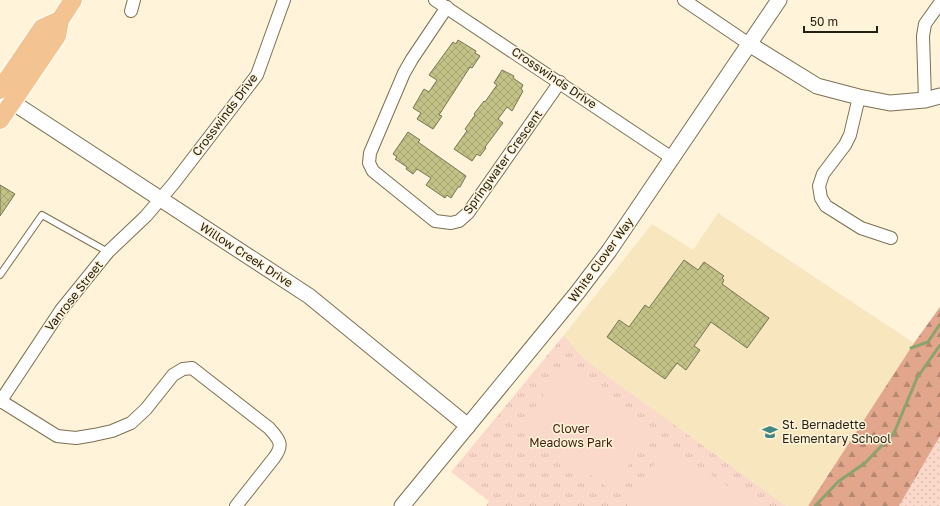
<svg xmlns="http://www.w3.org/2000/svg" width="940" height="506" font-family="'Golos Text',sans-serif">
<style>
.built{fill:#f8e6be}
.grass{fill:url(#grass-dots)}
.forest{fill:url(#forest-firs)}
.park{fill:url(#park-tufts)}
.pitch{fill:#fbd9ca}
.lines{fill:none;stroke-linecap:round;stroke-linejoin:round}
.stream{stroke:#8ca36e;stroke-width:3}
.building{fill:url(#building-cross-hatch);stroke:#747455}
.service-casing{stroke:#7c6f52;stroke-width:8}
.minor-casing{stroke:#7c6f52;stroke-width:14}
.tertiary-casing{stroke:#7c6f52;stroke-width:17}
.primary-casing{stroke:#fff;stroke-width:20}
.service{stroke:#fff;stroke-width:6}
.minor{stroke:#fff;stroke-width:12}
.tertiary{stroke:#fff;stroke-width:15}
.primary{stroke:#f3c491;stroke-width:18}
.labels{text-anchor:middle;stroke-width:3;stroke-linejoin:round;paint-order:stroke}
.street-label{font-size:12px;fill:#252014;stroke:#fff3d9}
.poi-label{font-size:12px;fill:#252014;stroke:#fff3d9;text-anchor:start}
.park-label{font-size:12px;fill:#441e0b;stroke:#fff3d9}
</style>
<defs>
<pattern id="grass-dots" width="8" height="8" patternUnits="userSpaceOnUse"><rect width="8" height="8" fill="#fbd9ca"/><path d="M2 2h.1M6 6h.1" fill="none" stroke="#d7baad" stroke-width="1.8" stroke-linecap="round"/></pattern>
<pattern id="forest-firs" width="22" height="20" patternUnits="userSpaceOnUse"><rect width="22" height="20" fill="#e1a68c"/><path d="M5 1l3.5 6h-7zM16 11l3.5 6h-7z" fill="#b68771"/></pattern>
<pattern id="park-tufts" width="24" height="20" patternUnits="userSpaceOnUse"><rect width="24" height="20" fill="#fbd9ca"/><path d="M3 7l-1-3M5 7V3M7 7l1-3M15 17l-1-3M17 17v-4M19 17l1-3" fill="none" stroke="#d7baad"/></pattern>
<pattern id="building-cross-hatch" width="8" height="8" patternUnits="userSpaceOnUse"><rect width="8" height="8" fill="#c3c286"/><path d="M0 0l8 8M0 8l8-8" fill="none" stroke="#a7a673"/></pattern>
</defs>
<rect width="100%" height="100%" fill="#fff3d9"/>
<path class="built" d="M 718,213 L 914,343 L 808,506 L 786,506 L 584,359 L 564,335 L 652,224 L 693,250 Z"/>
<path class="grass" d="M 940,436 L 940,506 L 899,506 Z"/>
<path class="forest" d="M 940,307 L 940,436 L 899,506 L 808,506 L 914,343 Z"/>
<path class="park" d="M 564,335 L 584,359 L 786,506 L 486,506 L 489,501 L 451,472 Z"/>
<g class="pitch">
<path d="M 564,367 L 653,431 L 611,490 L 521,426 Z"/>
<path d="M 666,446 L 759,506 L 627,506 Z"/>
</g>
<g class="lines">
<g class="stream">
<path d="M 911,348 L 928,342 L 940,324"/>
<path d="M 815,506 L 839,481 L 865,463 L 894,433 L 917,378 L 940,345"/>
</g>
</g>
<g class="building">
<path d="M 458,40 L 476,51 L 475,53 L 480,56 L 472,68 L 470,67 L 439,115 L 442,116 L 433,129 L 417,119 L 421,113 L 413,108 L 424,89 L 429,92 L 437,80 L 429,75 L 453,42 L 456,44 Z"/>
<path d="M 502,70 L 514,76 L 513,78 L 523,85 L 521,89 L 523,91 L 512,111 L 507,107 L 498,119 L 503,123 L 485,147 L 486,148 L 480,156 L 477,154 L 472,161 L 454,149 L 467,131 L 465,129 L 475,115 L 474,114 L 484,101 L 485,102 L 497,85 L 494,83 Z"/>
<path d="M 408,132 L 420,140 L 418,142 L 466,176 L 460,187 L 458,187 L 451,198 L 447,195 L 445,198 L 426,185 L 431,178 L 417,169 L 413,174 L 406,169 L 407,167 L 395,159 L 397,157 L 393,154 Z"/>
<path d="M 0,185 L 15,194 L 0,216 Z"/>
<path d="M 684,260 L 698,270 L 704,262 L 724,276 L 722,278 L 724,280 L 722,284 L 769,318 L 747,348 L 711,322 L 694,346 L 700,350 L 686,370 L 677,363 L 665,379 L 607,337 L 619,320 L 629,327 L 645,305 L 649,308 Z"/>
</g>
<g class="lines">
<defs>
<path id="service" d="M 0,275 L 42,215 L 108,252"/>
<g id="minor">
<path d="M 435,0 L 672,158"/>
<path d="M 684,0 L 749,44"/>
<path d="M 447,7 L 412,59 L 404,73 L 370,153 L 369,163 L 373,171 L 435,221 L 451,223 L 459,221 L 468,213 L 560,82"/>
<path d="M 131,11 L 134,0"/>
<path d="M 859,97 L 850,135 L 845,145 L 823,174 L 819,186 L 821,198 L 826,206 L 861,228 L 891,238"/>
<path d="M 925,100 L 923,36 L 925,24 L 940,3"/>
<path d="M 1,401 L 57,436 L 76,438 L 94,435 L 112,431 L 131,423 L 146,409 L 173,375 L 183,369 L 192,368 L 269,428 C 280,440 284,445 274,458 L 236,506"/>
<path d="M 0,402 L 61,310 L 108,252 L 146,216 L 174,183 L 257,75 L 284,0"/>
</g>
<g id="tertiary">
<path d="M 749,44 L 817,86 L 859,97 L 890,103 L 925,100 L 940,96"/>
<path d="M 3,96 L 309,296 L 468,426"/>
<path d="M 402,506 L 577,293 L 609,251 L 779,0"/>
</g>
<g id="primary">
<path d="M 0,90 L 42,28 L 60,20"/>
<path d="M 0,120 L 57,36 L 60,20 L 73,0"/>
</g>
</defs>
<use href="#service" class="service-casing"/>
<use href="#minor" class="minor-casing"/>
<use href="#tertiary" class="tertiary-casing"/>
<use href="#primary" class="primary-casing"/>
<use href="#service" class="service"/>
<use href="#minor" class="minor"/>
<use href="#tertiary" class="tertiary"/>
<use href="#primary" class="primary"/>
</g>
<defs>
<symbol id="school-bare" viewBox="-9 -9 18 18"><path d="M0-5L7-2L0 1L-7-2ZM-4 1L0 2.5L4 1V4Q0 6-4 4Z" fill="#418884" stroke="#fff3d9" stroke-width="2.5" paint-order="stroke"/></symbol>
</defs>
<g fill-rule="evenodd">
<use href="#school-bare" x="759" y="421" width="22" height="22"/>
</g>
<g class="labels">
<g class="street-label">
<text transform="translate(554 78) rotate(34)" y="4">Crosswinds Drive</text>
<text transform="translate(225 115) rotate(-53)" y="4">Crosswinds Drive</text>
<text transform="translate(503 162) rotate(-54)" y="4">Springwater Crescent</text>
<text transform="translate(246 255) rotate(33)" y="4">Willow Creek Drive</text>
<text transform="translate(601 260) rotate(-54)" y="4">White Clover Way</text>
<text transform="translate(74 296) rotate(-52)" y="4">Vanrose Street</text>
</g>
<g class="poi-label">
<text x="782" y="429">St. Bernadette<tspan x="782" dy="14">Elementary School</tspan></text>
</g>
<g class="park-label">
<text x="571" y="433">Clover<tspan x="571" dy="14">Meadows Park</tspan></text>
</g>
</g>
<path d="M804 26v6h73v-6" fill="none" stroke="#252014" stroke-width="2"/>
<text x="810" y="26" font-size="12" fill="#252014" stroke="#fff3d9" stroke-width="3" paint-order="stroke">50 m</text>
</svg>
